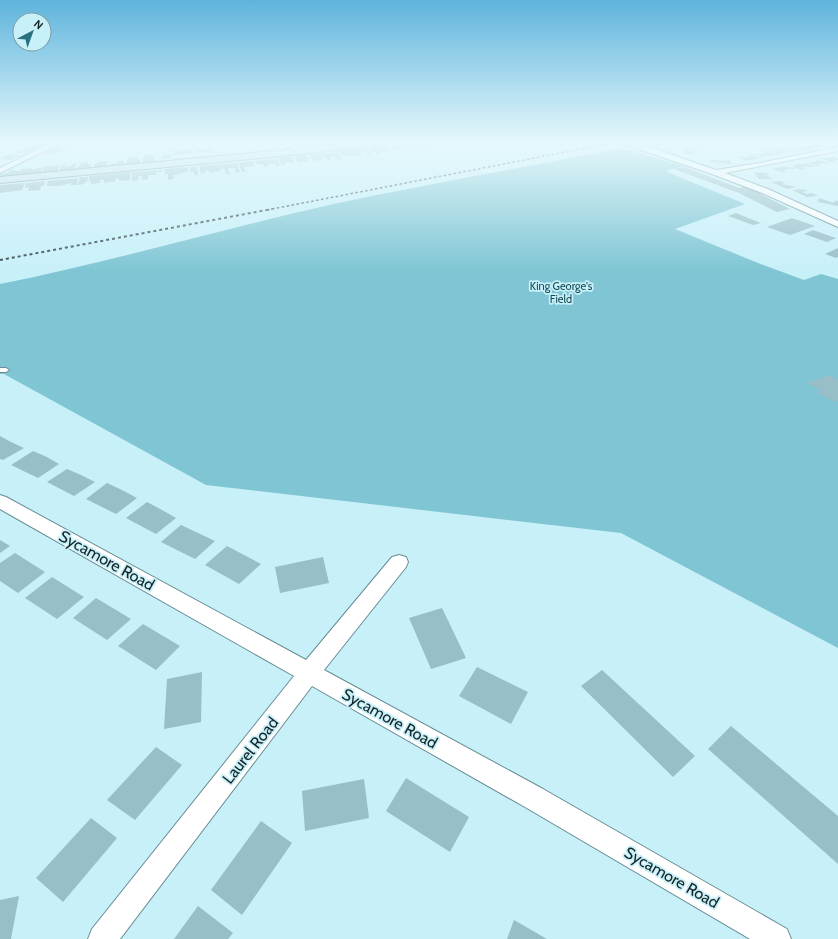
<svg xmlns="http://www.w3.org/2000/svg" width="838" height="939" font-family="Cabin,sans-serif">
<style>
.green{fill:#7fc5d3}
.building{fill:#98bec7}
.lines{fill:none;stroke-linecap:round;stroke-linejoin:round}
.lane-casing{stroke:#678c94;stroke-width:2}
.street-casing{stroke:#678c94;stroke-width:2}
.secondary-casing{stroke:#678c94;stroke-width:2}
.lane{fill:#fff;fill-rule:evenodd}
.street{fill:#fff;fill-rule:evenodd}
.secondary{fill:#c6e2e7;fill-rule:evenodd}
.rail-far1{stroke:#3b4f53;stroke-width:1.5;stroke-dasharray:2.5 2.5;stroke-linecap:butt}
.rail{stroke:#3b4f53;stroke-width:2;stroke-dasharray:3 3;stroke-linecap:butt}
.labels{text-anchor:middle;stroke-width:3.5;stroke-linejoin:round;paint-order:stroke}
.far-park-label{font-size:11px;fill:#124952;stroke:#c8f0f9}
.near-street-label{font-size:16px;fill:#152427;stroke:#c8f0f9}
</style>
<rect width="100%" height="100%" fill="#c8f0f9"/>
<path class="green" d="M 620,148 L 684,166 L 665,171 L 745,204 L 675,229 L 758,263 L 804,280 L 821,274 L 838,279 L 838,648 L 621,533 L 206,485 L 4,374 L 0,374 L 0,284 C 110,262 219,230 329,205 C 425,184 523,168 620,148 Z"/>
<g class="building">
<path d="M 39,141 L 51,141 L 26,153 L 14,153 Z"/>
<path d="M 66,141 L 81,141 L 72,145 L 60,145 Z"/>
<path d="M 243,141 L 263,141 L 253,144 Z"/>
<path d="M 329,141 L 341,141 L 344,143 L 327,145 L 324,142 Z"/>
<path d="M 432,141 L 443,141 L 447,143 L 436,145 Z"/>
<path d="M 705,141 L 714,144 L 704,144 L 703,145 L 706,146 L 703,147 L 694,144 Z"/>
<path d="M 320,142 L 323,145 L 307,147 L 304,144 Z"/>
<path d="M 431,142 L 435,146 L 422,147 L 418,143 Z"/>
<path d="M 416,143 L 421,147 L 407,148 L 403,145 Z"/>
<path d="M 814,143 L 824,146 L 811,149 L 802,146 L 813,145 L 810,144 Z"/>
<path d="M 59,145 L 70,146 L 54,154 L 43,153 Z"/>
<path d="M 397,145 L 402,145 L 406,148 L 393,149 L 390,146 Z"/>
<path d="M 800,146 L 809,149 L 796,152 L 787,149 L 797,149 L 799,148 L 795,147 Z"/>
<path d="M 383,147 L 387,147 L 391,150 L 380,151 L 377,148 Z"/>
<path d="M 213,148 L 214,151 L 196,153 L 195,150 Z"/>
<path d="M 366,148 L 372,155 L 368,155 L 365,152 L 358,153 L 361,156 L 342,156 L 338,151 Z"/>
<path d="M 369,148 L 376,148 L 381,154 L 377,154 Z"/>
<path d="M 782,148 L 791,151 L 778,154 L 769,151 L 781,151 L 777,149 Z"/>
<path d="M 190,149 L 192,153 L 174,155 L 173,152 L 173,151 Z"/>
<path d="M 683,149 L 694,149 L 695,151 L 692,152 L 697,154 L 685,154 Z"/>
<path d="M 767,151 L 776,155 L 762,157 L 753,154 L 765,154 L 761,152 Z"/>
<path d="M 337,152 L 343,159 L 338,160 L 335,157 L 330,157 L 331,160 L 328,160 L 322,154 Z"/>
<path d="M 8,154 L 20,155 L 11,160 L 0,159 Z"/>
<path d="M 171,154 L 172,158 L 162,159 L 161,155 Z"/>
<path d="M 321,154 L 324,158 L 322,158 L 323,160 L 314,161 L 309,155 Z"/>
<path d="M 144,155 L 153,155 L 155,161 L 142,163 Z"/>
<path d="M 306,155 L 309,159 L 307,159 L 308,161 L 299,162 L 293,157 Z"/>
<path d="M 752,155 L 761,158 L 747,161 L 738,157 L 750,157 L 747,156 Z"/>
<path d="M 137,156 L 137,159 L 140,159 L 140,163 L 126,164 L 128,157 Z"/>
<path d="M 285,157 L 291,157 L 295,163 L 287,162 L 284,162 L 286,164 L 282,165 L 278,158 Z"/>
<path d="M 834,157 L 838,158 L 838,160 L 833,160 L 836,162 L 831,162 L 821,159 Z"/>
<path d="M 277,159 L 280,165 L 276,166 L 275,163 L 272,164 L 268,164 L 269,166 L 264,167 L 263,164 L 256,164 L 255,161 Z"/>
<path d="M 710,159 L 721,161 L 730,160 L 731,164 L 710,162 Z"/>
<path d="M 820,160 L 830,164 L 822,163 L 818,164 L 822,165 L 817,166 L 807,163 Z"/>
<path d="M 109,161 L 109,162 L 107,163 L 107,167 L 94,168 L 94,164 L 97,164 L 97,162 Z"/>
<path d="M 118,161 L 124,161 L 124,165 L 109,166 L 109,164 L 118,163 Z"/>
<path d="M 253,161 L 255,166 L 244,167 L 246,172 L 242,172 L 238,163 Z"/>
<path d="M 88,162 L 88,165 L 91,164 L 91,168 L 77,169 L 78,166 L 81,165 L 81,163 Z"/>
<path d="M 76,163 L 75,170 L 60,171 L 61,165 L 66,164 L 65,167 L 72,166 L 72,164 Z"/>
<path d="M 237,163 L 240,172 L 236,173 L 235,168 L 228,168 L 230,174 L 226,174 L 224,168 L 220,169 L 221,171 L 215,172 L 213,169 L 214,173 L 210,173 L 210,171 L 206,170 L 206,172 L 203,172 L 204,174 L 201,174 L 199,166 Z"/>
<path d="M 805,163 L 815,167 L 802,167 L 806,169 L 801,170 L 791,166 Z"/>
<path d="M 49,165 L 48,167 L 59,165 L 58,171 L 42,173 L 44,166 Z"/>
<path d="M 786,166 L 796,169 L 787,169 L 783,170 L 787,171 L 782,172 L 772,169 Z"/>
<path d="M 43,167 L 41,173 L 0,177 L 0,175 L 9,172 L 10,170 L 16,170 L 15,171 L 21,171 L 21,169 L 32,168 L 32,170 Z"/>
<path d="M 188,167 L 188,172 L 173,175 L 174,179 L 168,180 L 168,174 L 165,174 L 165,169 Z"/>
<path d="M 190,167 L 197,167 L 198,175 L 194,175 L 194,172 L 190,172 Z"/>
<path d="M 684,167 L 739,188 L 744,187 L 751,189 L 790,209 L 777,212 L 739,193 L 674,169 Z"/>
<path d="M 162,170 L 162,172 L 156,172 L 156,175 L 148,175 L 148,179 L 143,180 L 142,176 L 138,176 L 138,180 L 132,181 L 132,172 Z"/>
<path d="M 131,172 L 130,180 L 119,181 L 119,178 L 115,179 L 115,182 L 110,182 L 109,179 L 109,182 L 104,183 L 104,180 L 100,180 L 100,183 L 91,184 L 91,181 L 89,181 L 89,176 Z"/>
<path d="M 754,172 L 767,173 L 769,175 L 764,175 L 765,176 L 770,177 L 772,179 L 759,179 Z"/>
<path d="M 80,177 L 88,177 L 87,182 L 85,182 L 84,184 L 78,185 Z"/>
<path d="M 78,178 L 77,185 L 71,185 L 71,183 L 59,186 L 47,186 L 48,181 Z"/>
<path d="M 45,181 L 44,186 L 41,186 L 40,190 L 28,191 L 29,187 L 25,188 L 26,183 Z"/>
<path d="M 780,181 L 786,183 L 782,184 L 797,187 L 787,189 L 771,182 Z"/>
<path d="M 25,183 L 22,190 L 0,193 L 0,185 Z"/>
<path d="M 802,189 L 808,191 L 802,192 L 807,194 L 812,193 L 818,196 L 807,197 L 792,190 Z"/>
<path d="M 819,198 L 834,203 L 834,201 L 838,201 L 838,206 L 818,202 Z"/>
<path d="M 736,213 L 748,218 L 761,223 L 753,225 L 728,216 Z"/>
<path d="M 792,218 L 815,226 L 790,235 L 767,227 Z"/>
<path d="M 813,230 L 836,238 L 827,242 L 804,234 Z"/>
<path d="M 838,248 L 838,257 L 836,258 L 825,254 Z"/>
<path d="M 828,375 L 838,380 L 838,401 L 835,402 L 817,393 L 821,391 L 807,383 Z"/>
<path d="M 0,436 L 11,442 L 24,448 L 3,460 L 0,459 Z"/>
<path d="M 33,451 L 47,457 L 59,464 L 38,478 L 11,465 Z"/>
<path d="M 67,469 L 81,475 L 95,482 L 74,496 L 47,482 Z"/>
<path d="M 107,483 L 122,490 L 137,498 L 116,514 L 86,499 Z"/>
<path d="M 147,502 L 162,510 L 176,518 L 156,534 L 126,518 Z"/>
<path d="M 181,525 L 215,541 L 195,559 L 161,542 Z"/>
<path d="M 0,540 L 10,546 L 0,553 Z"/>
<path d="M 227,546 L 261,564 L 239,584 L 205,565 Z"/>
<path d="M 15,553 L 45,572 L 18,593 L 0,581 L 0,563 Z"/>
<path d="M 323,557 L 329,583 L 280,593 L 275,567 Z"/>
<path d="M 52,577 L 84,597 L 57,619 L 25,598 Z"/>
<path d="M 96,598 L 131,619 L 107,640 L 73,618 Z"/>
<path d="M 442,608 L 466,658 L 431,669 L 409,618 Z"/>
<path d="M 143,624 L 180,646 L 156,670 L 118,646 Z"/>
<path d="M 477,667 L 528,692 L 511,724 L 459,696 Z"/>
<path d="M 602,670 L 695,756 L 673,777 L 581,686 Z"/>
<path d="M 202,672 L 201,722 L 164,729 L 167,679 Z"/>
<path d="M 731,726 L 838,816 L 838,864 L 708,749 Z"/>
<path d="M 156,747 L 182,765 L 135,820 L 107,800 Z"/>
<path d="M 406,778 L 469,817 L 450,852 L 386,811 Z"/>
<path d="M 364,779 L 369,818 L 305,831 L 302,791 Z"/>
<path d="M 91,818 L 117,838 L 63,902 L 36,878 Z"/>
<path d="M 261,821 L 292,843 L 242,915 L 211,890 Z"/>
<path d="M 19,896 L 11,939 L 0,939 L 0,900 Z"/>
<path d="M 198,906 L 233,933 L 228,939 L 174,939 Z"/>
<path d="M 514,920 L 547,939 L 507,939 Z"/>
</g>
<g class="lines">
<defs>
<path id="lane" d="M 0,368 L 6,368 L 9,370 L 6,372 L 0,372 Z"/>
<g id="street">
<path d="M 55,141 L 64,141 L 0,173 L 0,168 Z"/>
<path d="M 276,141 L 285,141 L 307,151 L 306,153 L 300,153 Z"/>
<path d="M 635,144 L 641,144 L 716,170 L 760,163 L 838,147 L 838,151 L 725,173 L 768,189 L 838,221 L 838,227 L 762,193 L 712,174 L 635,148 Z"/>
<path d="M 0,495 L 6,497 L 306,660 L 392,557 L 399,555 L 406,557 L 408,562 L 406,567 L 324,670 L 543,789 L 787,929 L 791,939 L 750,939 L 525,807 L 312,686 L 120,939 L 88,939 L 92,929 L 294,676 L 0,509 Z"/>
</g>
<g id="secondary">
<path d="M 362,141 L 390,141 L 385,144 L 303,154 L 0,183 L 0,177 L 303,148 Z"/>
<path d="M 617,141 L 632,141 L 638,143 L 649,141 L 668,141 L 666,143 L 638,149 L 619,143 Z"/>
</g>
</defs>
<use href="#lane" class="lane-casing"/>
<use href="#street" class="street-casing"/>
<use href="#secondary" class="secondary-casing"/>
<use href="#lane" class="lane"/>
<use href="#street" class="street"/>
<use href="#secondary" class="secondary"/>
<path class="rail-far1" d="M 267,210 L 622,141"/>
<path class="rail" d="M 0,260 L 272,209"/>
</g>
<linearGradient id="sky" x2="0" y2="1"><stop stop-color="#5eb4dc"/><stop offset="0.52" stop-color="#e6f8fc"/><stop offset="1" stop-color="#e6f8fc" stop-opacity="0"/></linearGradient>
<rect width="838" height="272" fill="url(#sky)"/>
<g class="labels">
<g class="far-park-label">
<text x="561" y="290">King George's<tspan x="561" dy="13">Field</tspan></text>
</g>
<g class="near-street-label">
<text transform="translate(107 560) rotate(29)" y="6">Sycamore Road</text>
<text transform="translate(390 718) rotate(29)" y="6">Sycamore Road</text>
<text transform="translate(250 750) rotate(-52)" y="6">Laurel Road</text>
<text transform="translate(672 877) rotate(30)" y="6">Sycamore Road</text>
</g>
</g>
<g transform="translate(32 32) rotate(41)"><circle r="19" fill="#c8f0f9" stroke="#809ea5"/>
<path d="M0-3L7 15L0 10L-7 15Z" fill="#2a717e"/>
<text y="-6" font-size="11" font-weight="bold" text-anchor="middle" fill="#152427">N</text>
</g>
</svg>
